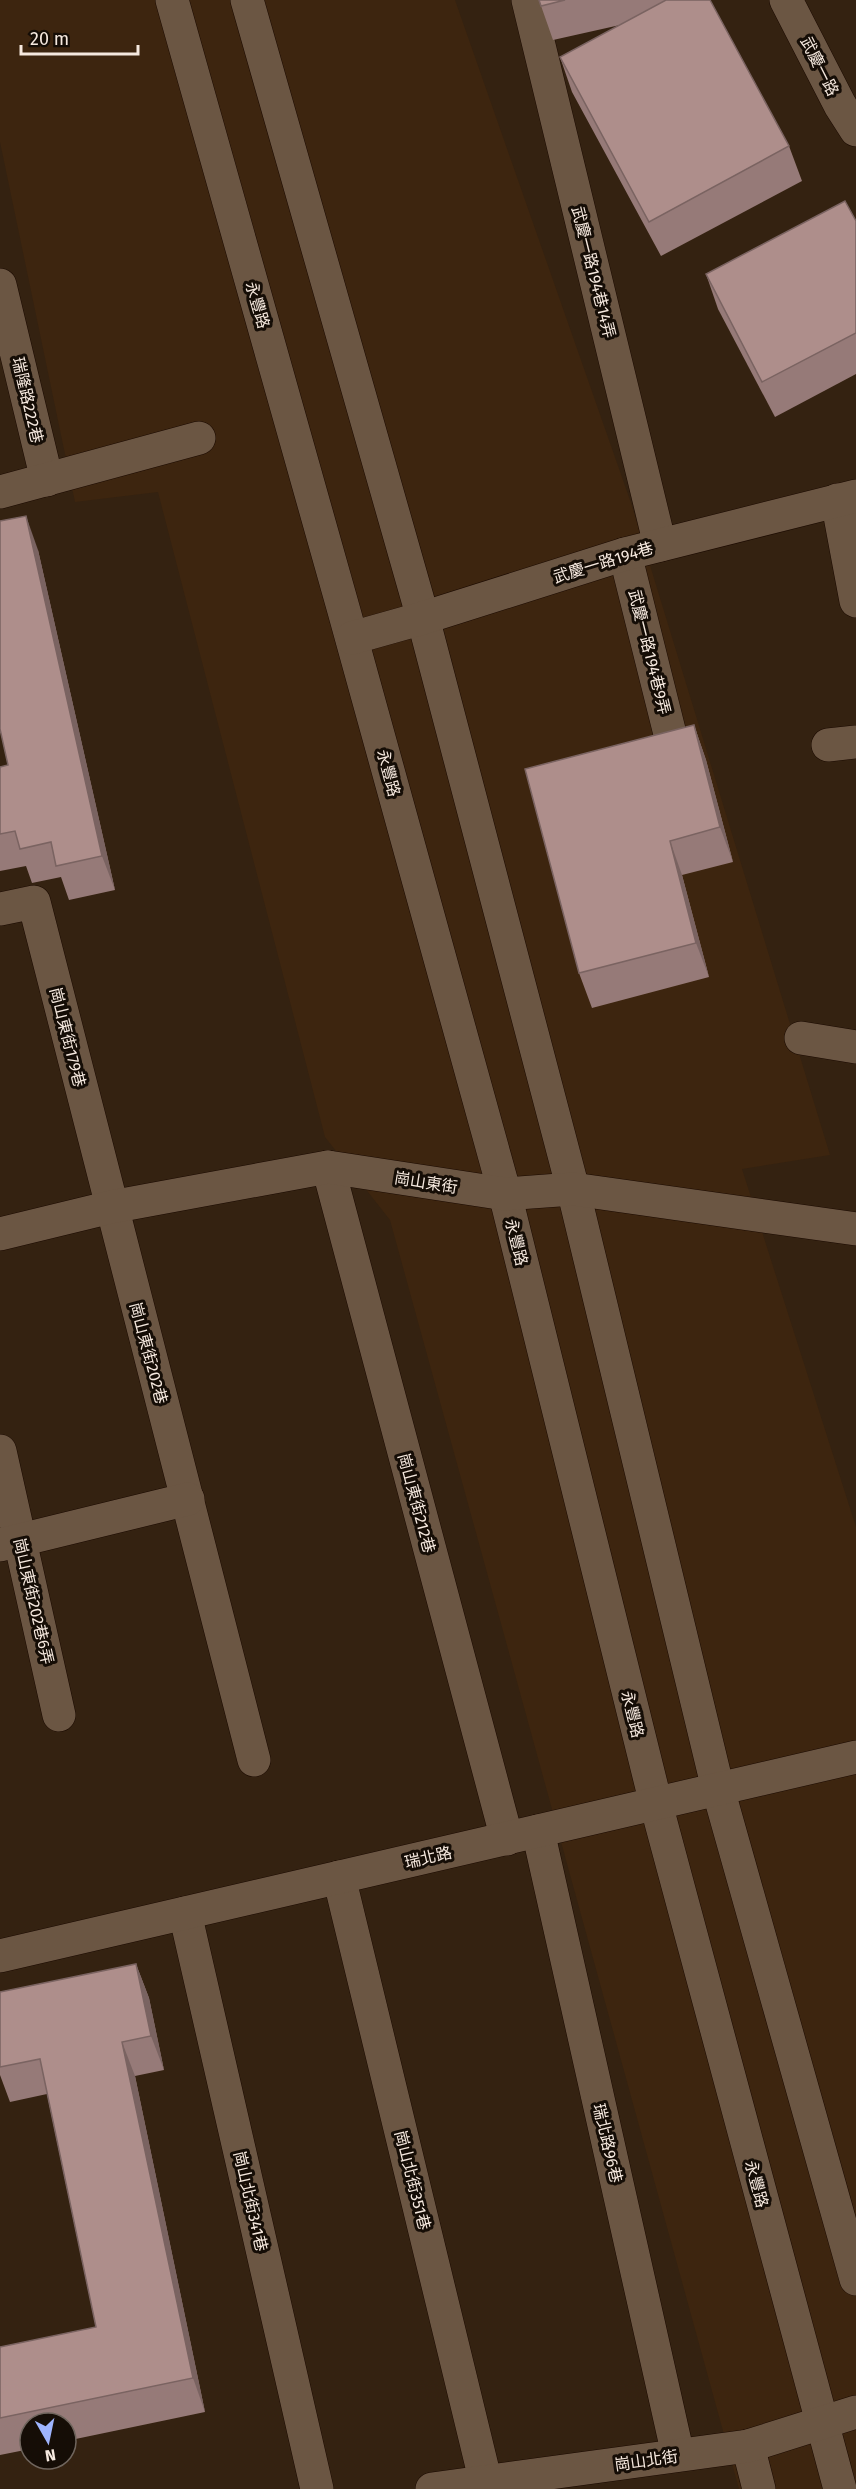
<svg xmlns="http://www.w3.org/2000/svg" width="856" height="2489" font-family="'Fira Sans','Noto Sans TC',sans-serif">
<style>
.built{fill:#3d250f}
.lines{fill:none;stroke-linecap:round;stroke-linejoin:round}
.minor-casing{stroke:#1b0a00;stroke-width:34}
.minor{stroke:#6b5643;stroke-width:33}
.wall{fill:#967a78}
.shaded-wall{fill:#7a6361}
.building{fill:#ae8e8b;stroke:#7a6361;stroke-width:1.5}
.labels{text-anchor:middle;stroke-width:6;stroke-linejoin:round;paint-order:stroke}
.street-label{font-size:16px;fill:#f6e9df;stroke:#150d06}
</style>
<rect width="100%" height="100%" fill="#342211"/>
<path class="built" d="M 0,0 L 455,0 L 631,503 L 830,1155 L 742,1169 L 856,1527 L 856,2489 L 739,2489 L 390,1220 L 325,1137 L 158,492 L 75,502 L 0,142 Z"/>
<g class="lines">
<defs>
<g id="minor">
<path d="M 172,0 L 344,611 L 505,1194 L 656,1804 L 840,2489"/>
<path d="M 247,0 L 423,618 L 573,1189 L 718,1789 L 856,2279"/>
<path d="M 528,0 L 660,545"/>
<path d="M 786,0 L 840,105 L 856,130"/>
<path d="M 0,285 L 47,480"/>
<path d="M 0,492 L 199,438"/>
<path d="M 837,500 L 856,601"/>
<path d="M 625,554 L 674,750"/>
<path d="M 352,638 L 423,618 L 625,554 L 856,496"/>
<path d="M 828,745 L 856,742"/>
<path d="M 0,909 L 34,902 L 254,1760"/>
<path d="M 801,1038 L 856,1047"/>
<path d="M 328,1167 L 507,1839"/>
<path d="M 0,1234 L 111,1207 L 328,1167 L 505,1194 L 573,1189 L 856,1229"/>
<path d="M 0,1451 L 59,1715"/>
<path d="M 0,1545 L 188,1499"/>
<path d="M 538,1831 L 678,2455"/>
<path d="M 339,1877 L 486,2483"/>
<path d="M 185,1913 L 317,2489"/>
<path d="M 0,1956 L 856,1757"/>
<path d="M 748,2446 L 759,2489"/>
<path d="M 432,2489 L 748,2446 L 856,2412"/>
</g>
</defs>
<use href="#minor" class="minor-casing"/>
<use href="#minor" class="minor"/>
</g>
<g class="wall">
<path d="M 539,0 L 710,0 L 789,146 L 802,181 L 661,256 L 572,92 L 560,57 L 620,25 L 553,40 Z"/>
<path d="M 856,221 L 856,374 L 775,417 L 718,309 L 706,274 Z"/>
<path d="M 38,550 L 115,890 L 69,900 L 61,877 L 32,883 L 26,866 L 0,871 L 0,767 L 8,765 Z"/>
<path d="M 694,725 L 706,760 L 733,862 L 682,875 L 709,977 L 592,1008 L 579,973 Z"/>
<path d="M 136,1964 L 149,1998 L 164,2070 L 135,2076 L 205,2412 L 66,2441 L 66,2423 L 30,2423 L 30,2449 L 0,2455 L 0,2347 L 96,2327 L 47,2094 L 10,2102 L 0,2075 L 0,1992 Z"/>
</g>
<g class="shaded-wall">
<path d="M 26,516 L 38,550 L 115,890 L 102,856 Z"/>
<path d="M 694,725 L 706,760 L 733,862 L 720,827 Z"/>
<path d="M 670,841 L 682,875 L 709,977 L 696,943 Z"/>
<path d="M 136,1964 L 149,1998 L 164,2070 L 151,2036 Z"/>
<path d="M 122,2042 L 135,2076 L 205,2412 L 193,2378 Z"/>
</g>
<g class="building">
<path d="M 539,0 L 565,0 L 541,6 Z"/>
<path d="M 666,0 L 710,0 L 789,146 L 649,222 L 560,57 Z"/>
<path d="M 845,201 L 856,221 L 856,333 L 762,382 L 706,274 Z"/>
<path d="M 26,516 L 102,856 L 56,866 L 51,842 L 20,849 L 15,831 L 0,834 L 0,767 L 8,765 L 0,729 L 0,521 Z"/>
<path d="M 694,725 L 720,827 L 670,841 L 696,943 L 579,973 L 525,769 Z"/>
<path d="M 136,1964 L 151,2036 L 122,2042 L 193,2378 L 0,2418 L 0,2347 L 96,2327 L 40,2059 L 0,2067 L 0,1992 Z"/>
</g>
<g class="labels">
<g class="street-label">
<text transform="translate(820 66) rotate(63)" y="6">武慶一路</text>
<text transform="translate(594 272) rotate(76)" y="6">武慶一路194巷14弄</text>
<text transform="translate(258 305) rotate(74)" y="6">永豐路</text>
<text transform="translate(28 400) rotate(77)" y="6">瑞隆路222巷</text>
<text transform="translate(603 562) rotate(-17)" y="6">武慶一路194巷</text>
<text transform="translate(650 652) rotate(76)" y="6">武慶一路194巷9弄</text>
<text transform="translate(389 773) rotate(75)" y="6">永豐路</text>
<text transform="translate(68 1037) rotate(76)" y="6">崗山東街179巷</text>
<text transform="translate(426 1182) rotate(9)" y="6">崗山東街</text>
<text transform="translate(517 1242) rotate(76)" y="6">永豐路</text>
<text transform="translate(149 1353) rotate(75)" y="6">崗山東街202巷</text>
<text transform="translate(417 1503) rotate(75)" y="6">崗山東街212巷</text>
<text transform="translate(34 1601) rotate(77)" y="6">崗山東街202巷6弄</text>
<text transform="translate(633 1714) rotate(76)" y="6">永豐路</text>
<text transform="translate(428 1857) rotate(-13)" y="6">瑞北路</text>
<text transform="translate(608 2143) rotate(77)" y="6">瑞北路96巷</text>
<text transform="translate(413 2180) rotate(76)" y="6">崗山北街351巷</text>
<text transform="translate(757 2184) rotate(75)" y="6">永豐路</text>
<text transform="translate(251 2201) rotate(77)" y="6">崗山北街341巷</text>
<text transform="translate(646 2460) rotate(-8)" y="6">崗山北街</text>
</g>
</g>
<g transform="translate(48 2441) rotate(171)"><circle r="28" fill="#150d06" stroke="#6f655d" stroke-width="1.5"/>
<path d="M0-4.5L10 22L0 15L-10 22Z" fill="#9eb4fd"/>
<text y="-9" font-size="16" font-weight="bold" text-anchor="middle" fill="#f6e9df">N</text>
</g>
<path d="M21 45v9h117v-9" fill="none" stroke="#f6e9df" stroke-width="3"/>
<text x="30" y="45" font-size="18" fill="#f6e9df" stroke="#150d06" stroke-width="4.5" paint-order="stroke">20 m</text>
</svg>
